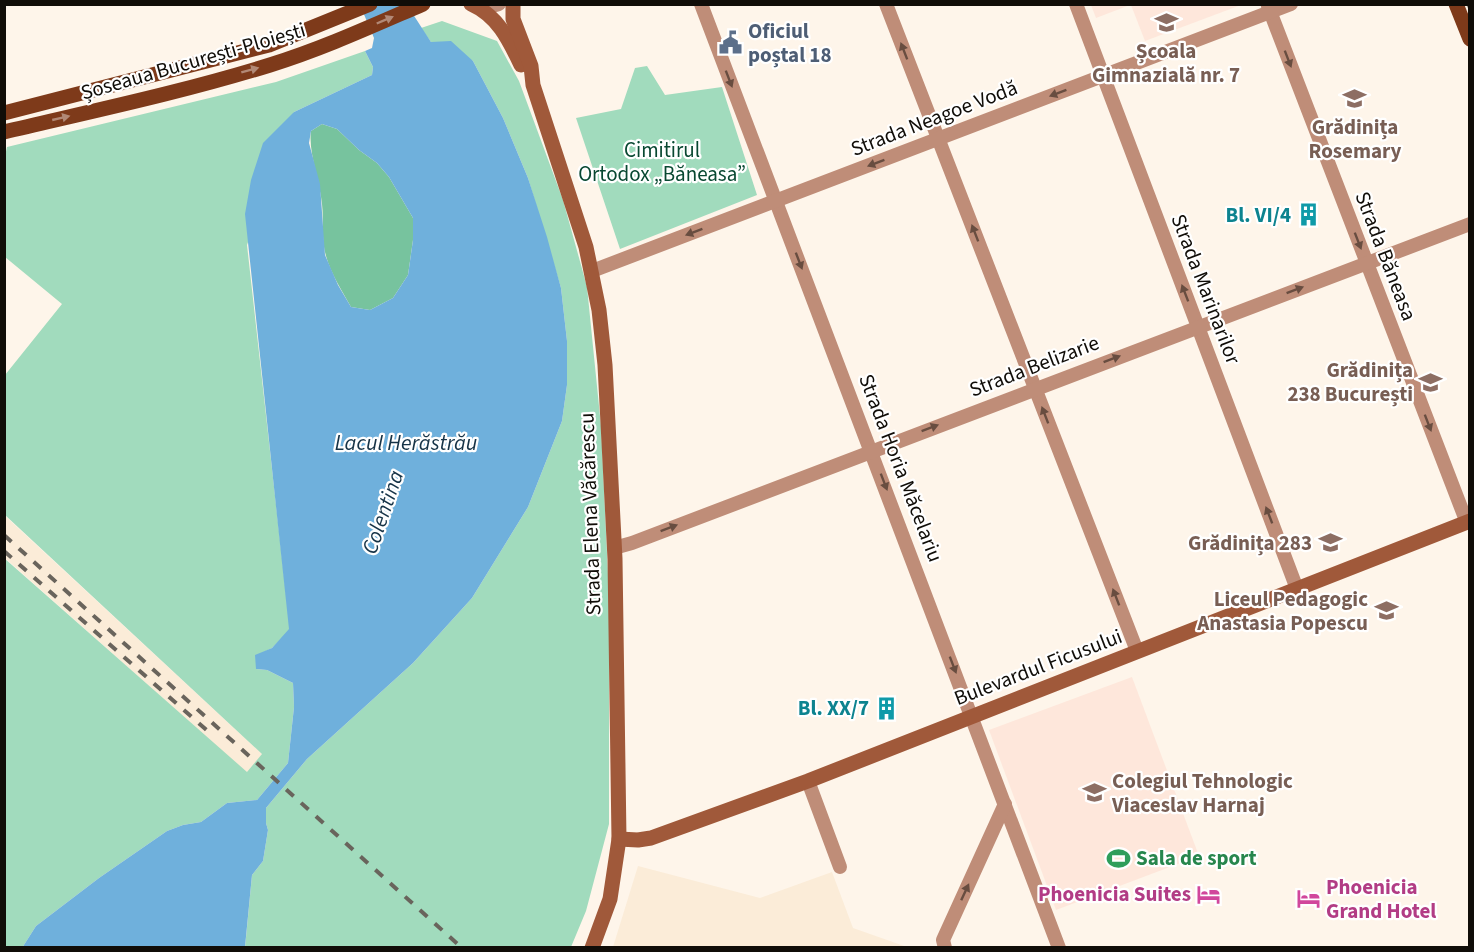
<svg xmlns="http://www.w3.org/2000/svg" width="1474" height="952" font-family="'Source Sans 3',sans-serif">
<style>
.built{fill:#fbecd8}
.education{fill:#fee7db}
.green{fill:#a1dbbd}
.forest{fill:#77c39e}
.water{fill:#6fb0dc;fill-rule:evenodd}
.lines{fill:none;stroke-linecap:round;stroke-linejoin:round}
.street{stroke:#bf8d78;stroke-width:14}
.secondary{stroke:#a0593a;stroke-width:15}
.primary{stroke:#7e3a1a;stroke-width:15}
.tram{stroke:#69645c;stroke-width:1.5}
.rail{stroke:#69645c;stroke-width:4;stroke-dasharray:10 10;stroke-linecap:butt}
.oneway{fill:#b28976}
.oneway2{fill:#684d40}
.labels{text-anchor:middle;stroke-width:4.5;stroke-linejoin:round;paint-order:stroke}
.service-label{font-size:21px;font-weight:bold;fill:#4e5e75;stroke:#fff;text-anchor:start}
.education-label{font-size:21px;font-weight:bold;fill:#785e54;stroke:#fff;text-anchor:end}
.street-label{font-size:21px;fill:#100d08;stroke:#fff}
.park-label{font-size:21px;fill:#084831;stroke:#fff}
.culture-label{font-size:21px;font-weight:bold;fill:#0d838f;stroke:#fff;text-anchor:end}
.leisure-label{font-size:21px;font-weight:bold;fill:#27864d;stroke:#fff;text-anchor:start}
.hotel-label{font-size:21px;font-weight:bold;fill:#b23c85;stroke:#fff;text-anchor:start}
.water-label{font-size:22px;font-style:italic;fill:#163347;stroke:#fff}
</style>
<rect width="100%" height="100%" fill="#fef5ea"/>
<g class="built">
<path d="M 4,515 L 262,754 L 247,773 L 5,558 Z"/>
<path d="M 638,866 L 760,898 L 832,872 L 853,928 L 907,947 L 613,947 Z"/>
</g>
<g class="education">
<path d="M 1091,5 L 1130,5 L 1096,18 Z"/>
<path d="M 1131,5 L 1241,5 L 1145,41 Z"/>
<path d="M 1132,677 L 1199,856 L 1056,910 L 989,730 Z"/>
</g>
<g class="green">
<path d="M 442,21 L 497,41 L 519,81 L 563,200 L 581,265 L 587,287 L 601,426 L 609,595 L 609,824 L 586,911 L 571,947 L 245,948 L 252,875 L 263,861 L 268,830 L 266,823 L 266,808 L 307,759 L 413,663 L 472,598 L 528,507 L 562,421 L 567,385 L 567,341 L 561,288 L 528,178 L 503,118 L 473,61 L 431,42 L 421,28 Z"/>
<path d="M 365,51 L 373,67 L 372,75 L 294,112 L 247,245 L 290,630 L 272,648 L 260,654 L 256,669 L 267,670 L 293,683 L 294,707 L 288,763 L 257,800 L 227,803 L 201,822 L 183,825 L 167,831 L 99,878 L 36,926 L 22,948 L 4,947 L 4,558 L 247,772 L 262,754 L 5,515 L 5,375 L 62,304 L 5,257 L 5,156 L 7,147 L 276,82 Z"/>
<path d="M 647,66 L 665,95 L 722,87 L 757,195 L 620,249 L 576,118 L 621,109 L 635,68 Z"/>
</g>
<path class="forest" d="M 322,124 L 337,129 L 359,150 L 377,163 L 389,177 L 413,218 L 413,240 L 408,275 L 393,298 L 370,310 L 351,307 C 342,291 331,274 326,256 C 321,240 324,221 322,204 C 320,182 308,151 311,131 Z"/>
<path class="water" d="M 360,5 L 407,5 L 431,42 L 451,41 L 473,61 L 503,118 L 528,178 L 547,237 L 561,288 L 567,341 L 567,385 L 562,421 L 528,507 L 472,598 L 413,663 L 307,759 L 266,808 L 266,823 L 268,830 L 263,861 L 252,875 L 245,947 L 22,948 L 36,926 L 99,878 L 167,831 L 183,825 L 201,822 L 227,803 L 257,800 L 288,763 L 294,707 L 293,683 L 267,670 L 256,669 L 255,655 L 272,648 L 289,629 L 245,214 L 251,180 L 263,143 L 294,112 L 372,75 L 373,67 L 365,51 L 372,48 L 374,38 ZM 322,124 L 337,129 L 359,150 L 377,163 L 389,177 L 413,218 L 413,240 L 408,275 L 393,298 L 370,310 L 351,307 L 338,285 L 325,255 L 320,184 L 309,143 L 311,131 Z"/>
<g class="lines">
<g class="street">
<path d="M 701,4 L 1059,948"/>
<path d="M 886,4 L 1137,651"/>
<path d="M 1076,4 L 1297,589"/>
<path d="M 1268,6 L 1467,523"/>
<path d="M 482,9 L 499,4"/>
<path d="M 592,271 L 1291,4"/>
<path d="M 614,548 L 632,543 L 1470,224"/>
<path d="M 808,781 L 840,867"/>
<path d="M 945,948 L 943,940 L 1005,804"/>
</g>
<g class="secondary">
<path d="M 471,4 C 498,16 509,40 521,65"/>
<path d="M 513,4 L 513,19 L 531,66 L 533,85 L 586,247 L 599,310 L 605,365 L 615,559 L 619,839 L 610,899 L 592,948"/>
<path d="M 619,839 L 638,840 L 651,838 L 808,781 L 1470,521"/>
</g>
<g class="primary">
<path d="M 1456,4 L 1470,39"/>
<path d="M 4,113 L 269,45 L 370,4"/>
<path d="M 4,132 C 93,111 183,92 270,65 C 322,49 372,26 423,4"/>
</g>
<path class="tram" d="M 1467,4 L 1470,11"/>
<g class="rail">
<path d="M 4,535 L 462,948"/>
<path d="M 4,551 L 211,734"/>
</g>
</g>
<defs><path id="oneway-solid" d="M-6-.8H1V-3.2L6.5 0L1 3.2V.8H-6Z" transform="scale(1.5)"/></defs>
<g class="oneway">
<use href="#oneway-solid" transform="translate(385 20) rotate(-23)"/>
<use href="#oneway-solid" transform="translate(250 70) rotate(-15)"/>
<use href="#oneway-solid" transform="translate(61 118) rotate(-13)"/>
</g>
<g class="oneway2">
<use href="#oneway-solid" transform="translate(904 51) rotate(-111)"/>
<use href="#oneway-solid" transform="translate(1288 59) rotate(69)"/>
<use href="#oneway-solid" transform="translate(729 79) rotate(69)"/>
<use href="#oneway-solid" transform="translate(1058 93) rotate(159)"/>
<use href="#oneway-solid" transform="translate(876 163) rotate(159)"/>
<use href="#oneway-solid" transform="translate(694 232) rotate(159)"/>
<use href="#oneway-solid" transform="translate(975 233) rotate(-111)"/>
<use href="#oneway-solid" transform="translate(1358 241) rotate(69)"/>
<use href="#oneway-solid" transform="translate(799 261) rotate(69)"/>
<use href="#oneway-solid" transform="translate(1295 290) rotate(-21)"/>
<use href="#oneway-solid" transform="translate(1185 293) rotate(-111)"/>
<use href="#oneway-solid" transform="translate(1112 359) rotate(-21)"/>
<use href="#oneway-solid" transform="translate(1045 415) rotate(-111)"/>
<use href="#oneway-solid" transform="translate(1428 423) rotate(69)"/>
<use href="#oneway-solid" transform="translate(930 428) rotate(-21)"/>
<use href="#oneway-solid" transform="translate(884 482) rotate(69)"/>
<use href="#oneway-solid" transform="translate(1269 515) rotate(-111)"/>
<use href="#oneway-solid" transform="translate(669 528) rotate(-21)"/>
<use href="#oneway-solid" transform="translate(1116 597) rotate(-111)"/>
<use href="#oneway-solid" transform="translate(953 665) rotate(69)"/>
<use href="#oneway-solid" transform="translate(965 892) rotate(-65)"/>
</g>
<defs>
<symbol id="school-bare" viewBox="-9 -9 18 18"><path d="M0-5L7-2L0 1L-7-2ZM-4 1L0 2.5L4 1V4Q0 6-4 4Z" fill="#8d6e63" stroke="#fff" stroke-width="2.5" paint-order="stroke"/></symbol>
<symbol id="civic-bare" viewBox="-9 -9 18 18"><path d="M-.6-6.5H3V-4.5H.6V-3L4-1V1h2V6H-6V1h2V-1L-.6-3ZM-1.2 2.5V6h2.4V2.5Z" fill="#5c6f8a" stroke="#fff" stroke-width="2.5" paint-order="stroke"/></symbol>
<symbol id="building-bare" viewBox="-9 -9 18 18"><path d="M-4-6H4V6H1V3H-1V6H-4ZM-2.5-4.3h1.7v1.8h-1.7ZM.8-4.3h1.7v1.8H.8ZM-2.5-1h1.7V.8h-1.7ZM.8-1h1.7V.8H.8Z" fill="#0f9aa8" stroke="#fff" stroke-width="2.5" paint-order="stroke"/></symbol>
<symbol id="stadium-bare" viewBox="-9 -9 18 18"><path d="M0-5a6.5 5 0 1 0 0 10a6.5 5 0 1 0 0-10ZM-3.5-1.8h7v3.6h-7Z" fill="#2e9e5b" stroke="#fff" stroke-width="2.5" paint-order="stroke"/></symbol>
<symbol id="hotel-bare" viewBox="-9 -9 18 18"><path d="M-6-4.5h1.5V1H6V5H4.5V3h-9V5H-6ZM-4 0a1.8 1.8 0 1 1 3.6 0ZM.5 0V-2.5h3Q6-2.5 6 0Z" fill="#d1479c" stroke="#fff" stroke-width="2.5" paint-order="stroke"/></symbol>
</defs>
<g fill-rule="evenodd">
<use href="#school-bare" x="1150" y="6" width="33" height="33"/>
<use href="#civic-bare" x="714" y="26" width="33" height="33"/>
<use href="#school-bare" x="1338" y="82" width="33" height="33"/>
<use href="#building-bare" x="1292" y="198" width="33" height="33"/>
<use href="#school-bare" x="1414" y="366" width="33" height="33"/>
<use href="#school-bare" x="1314" y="526" width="33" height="33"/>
<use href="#school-bare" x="1370" y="594" width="33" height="33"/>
<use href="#building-bare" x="870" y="692" width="33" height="33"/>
<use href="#school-bare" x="1078" y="776" width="33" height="33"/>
<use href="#stadium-bare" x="1102" y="842" width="33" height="33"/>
<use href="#hotel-bare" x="1192" y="878" width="33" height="33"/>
<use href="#hotel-bare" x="1292" y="882" width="33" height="33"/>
</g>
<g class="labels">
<g class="service-label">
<text x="748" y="38">Oficiul<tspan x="748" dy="24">poștal 18</tspan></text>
</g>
<g class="education-label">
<text x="1166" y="58" text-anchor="middle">Școala<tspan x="1166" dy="24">Gimnazială nr. 7</tspan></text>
<text x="1355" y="134" text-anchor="middle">Grădinița<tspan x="1355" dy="24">Rosemary</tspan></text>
<text x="1413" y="377">Grădinița<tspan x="1413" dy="24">238 București</tspan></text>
<text x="1312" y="550">Grădinița 283</text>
<text x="1368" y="606">Liceul Pedagogic<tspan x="1368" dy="24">Anastasia Popescu</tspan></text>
<text x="1112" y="788" text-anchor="start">Colegiul Tehnologic<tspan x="1112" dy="24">Viaceslav Harnaj</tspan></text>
</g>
<g class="street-label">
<text transform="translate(193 61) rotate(-16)" y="7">Șoseaua București-Ploiești</text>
<text transform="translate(934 118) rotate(-21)" y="7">Strada Neagoe Vodă</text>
<text transform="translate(1386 256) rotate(69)" y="7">Strada Băneasa</text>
<text transform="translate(1206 289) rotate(69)" y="7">Strada Marinarilor</text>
<text transform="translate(1034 366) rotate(-21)" y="7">Strada Belizarie</text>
<text transform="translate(901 468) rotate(69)" y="7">Strada Horia Măcelariu</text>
<text transform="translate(590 514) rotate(-92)" y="7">Strada Elena Văcărescu</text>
<text transform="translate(1038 667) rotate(-21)" y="7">Bulevardul Ficusului</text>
</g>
<g class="park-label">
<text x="662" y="157">Cimitirul<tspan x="662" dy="24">Ortodox „Băneasa”</tspan></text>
</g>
<g class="culture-label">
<text x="1291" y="222">Bl. VI/4</text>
<text x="869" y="715">Bl. XX/7</text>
</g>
<g class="leisure-label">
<text x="1136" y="865">Sala de sport</text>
</g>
<g class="hotel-label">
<text x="1326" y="894">Phoenicia<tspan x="1326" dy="24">Grand Hotel</tspan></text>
<text x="1191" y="901" text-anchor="end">Phoenicia Suites</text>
</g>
<g class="water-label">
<text x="406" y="450">Lacul Herăstrău</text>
<text transform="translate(382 512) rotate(-71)" y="8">Colentina</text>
</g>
</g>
<rect width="1474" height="952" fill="none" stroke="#100d08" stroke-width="12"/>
</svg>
